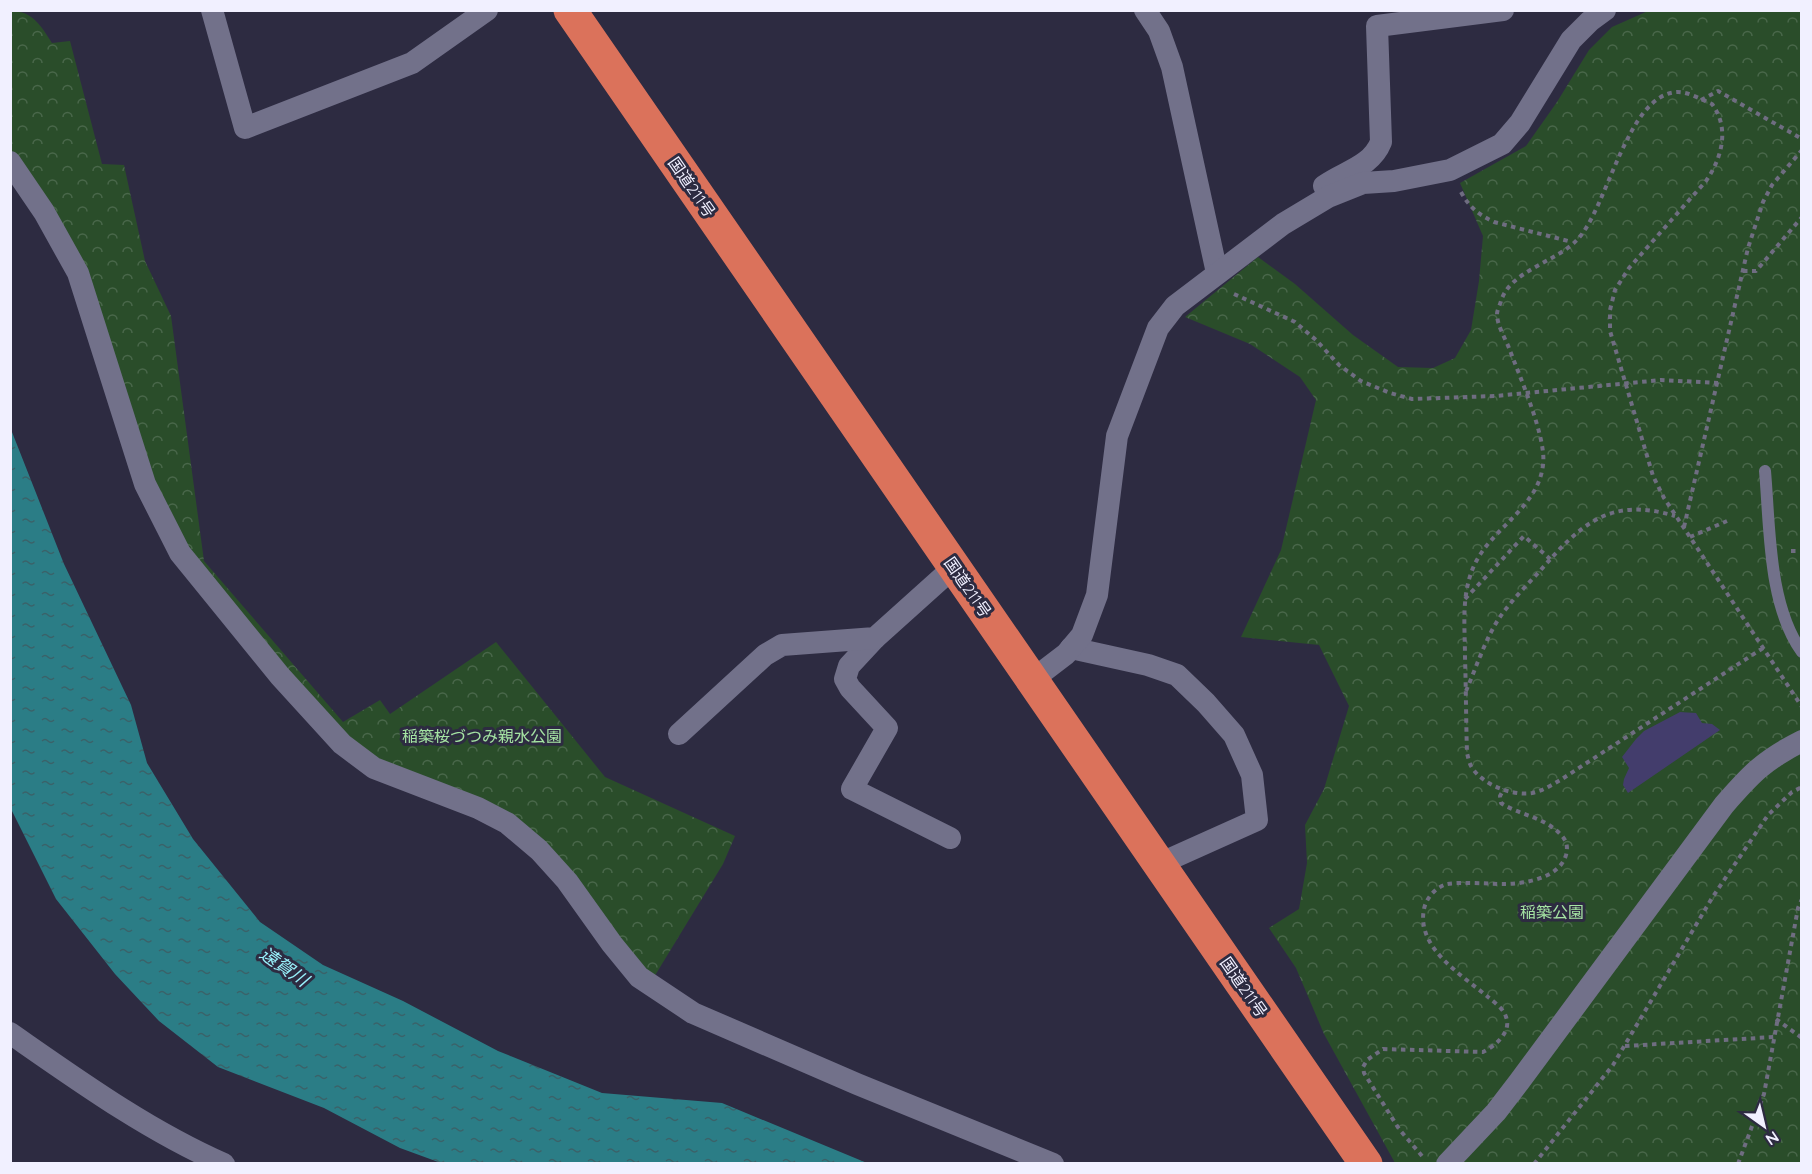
<svg xmlns="http://www.w3.org/2000/svg" width="1812" height="1174" font-family="Quicksand,'Noto Sans JP',sans-serif">
<style>
.park{fill:url(#park-crowns)}
.water{fill:url(#water-ripples)}
.building{fill:#433d6c}
.lines{fill:none;stroke-linecap:round;stroke-linejoin:round}
.path{stroke:#6f6d81;stroke-width:4;stroke-dasharray:4.5 4.5;stroke-linecap:butt}
.lane{stroke:#72718a;stroke-width:12}
.street{stroke:#72718a;stroke-width:22}
.highway{stroke:#db725b;stroke-width:33}
.labels{text-anchor:middle;stroke-width:6;stroke-linejoin:round;paint-order:stroke}
.street-label{font-size:16px;fill:#f1f0ff;stroke:#2d2b41}
.park-label{font-size:16px;fill:#a5e4a3;stroke:#2d2b41}
.water-label{font-size:18px;font-style:italic;fill:#98f1fb;stroke:#2d2b41}
</style>
<defs>
<pattern id="park-crowns" width="20" height="18" patternUnits="userSpaceOnUse" patternTransform="scale(1.5)"><rect width="20" height="18" fill="#2a4d2a"/><path d="M2 6a3 3 0 1 1 6 0M12 15a3 3 0 1 1 6 0" fill="none" stroke="#49674a"/></pattern>
<pattern id="water-ripples" width="26" height="14" patternUnits="userSpaceOnUse" patternTransform="scale(1.5)"><rect width="26" height="14" fill="#2b7d86"/><path d="M2 4q2-2 4 0t4 0M15 11q2-2 4 0t4 0" fill="none" stroke="#3a6269"/></pattern>
</defs>
<rect width="100%" height="100%" fill="#2d2b41"/>
<g class="park">
<path d="M 11,11 C 33,11 41,26 52,43 L 70,41 L 102,164 L 124,165 L 145,261 L 171,316 L 204,561 L 343,722 L 380,700 L 390,714 L 496,642 L 605,777 L 735,836 L 723,864 L 651,982 L 507,823 L 374,768 L 180,553 L 78,273 L 11,163 Z"/>
<path d="M 1648,11 L 1801,11 L 1801,1163 L 1582,1164 L 1577,1162 L 1575,1164 L 1395,1163 L 1324,1034 L 1296,968 L 1269,928 L 1299,909 L 1307,863 L 1305,825 L 1324,789 L 1349,706 L 1319,645 L 1241,637 L 1281,550 L 1316,400 L 1300,377 L 1250,344 L 1185,317 L 1258,257 L 1295,284 L 1353,335 L 1398,367 L 1433,368 L 1455,358 L 1471,330 L 1479,281 L 1483,236 L 1460,183 L 1526,146 L 1557,102 L 1589,50 L 1612,27 Z"/>
</g>
<path class="water" d="M 10,427 L 64,564 L 131,705 L 147,763 L 193,839 L 260,922 L 323,965 L 403,1001 L 498,1051 L 602,1093 L 722,1103 L 867,1163 L 441,1163 L 400,1148 L 324,1108 L 218,1067 L 159,1021 L 115,974 L 56,899 L 11,809 Z"/>
<path class="building" d="M 1680,712 L 1696,713 L 1702,723 L 1712,724 L 1720,730 L 1628,793 L 1623,785 L 1624,779 L 1629,768 L 1622,757 L 1636,739 L 1644,731 Z"/>
<g class="lines">
<g class="path">
<path d="M 1701,100 L 1718,91 L 1802,139"/>
<path d="M 1461,192 C 1469,207 1479,215 1494,222 L 1572,242"/>
<path d="M 1743,271 L 1756,271 L 1802,217"/>
<path d="M 1234,294 L 1295,322 L 1316,340 L 1339,365 L 1361,381 L 1390,393 L 1412,399 L 1495,396 L 1661,380 L 1718,383"/>
<path d="M 1684,527 L 1748,248 L 1763,202 L 1772,185 L 1802,150"/>
<path d="M 1690,537 L 1727,521"/>
<path d="M 1791,551 L 1802,551"/>
<path d="M 1465,599 L 1524,536 L 1550,559"/>
<path d="M 1763,648 L 1562,779 C 1553,784 1543,791 1532,793 C 1512,796 1482,785 1471,766 C 1469,762 1468,757 1467,753 C 1466,721 1466,689 1465,657 C 1465,627 1461,597 1473,568 C 1489,529 1538,509 1543,465 C 1547,438 1519,375 1509,348 C 1505,338 1497,325 1497,314 C 1497,310 1500,305 1501,301 C 1510,271 1556,262 1577,240 C 1608,208 1627,93 1678,92 C 1689,92 1702,100 1712,104 C 1730,128 1722,158 1706,181 L 1629,268 L 1615,290 L 1610,310 L 1610,331 L 1653,476 L 1664,498 L 1684,528 L 1802,707"/>
<path d="M 1466,691 C 1476,668 1486,637 1500,617 C 1511,601 1526,586 1539,572 C 1580,525 1609,496 1675,516"/>
<path d="M 1776,1019 L 1802,1038"/>
<path d="M 1625,1046 L 1774,1037"/>
<path d="M 1422,1156 L 1399,1129 L 1364,1073 L 1363,1067 L 1367,1060 L 1383,1049 L 1483,1052 C 1495,1046 1512,1032 1506,1017 C 1504,1009 1494,1002 1488,997 C 1462,975 1416,948 1424,909 C 1426,899 1434,889 1444,885 C 1453,881 1490,884 1503,884 C 1523,884 1559,879 1566,855 C 1568,847 1567,841 1561,835 C 1545,817 1519,815 1501,803 L 1500,796 L 1504,789"/>
<path d="M 1534,1164 L 1613,1065 L 1712,898 L 1768,815 L 1792,792 L 1802,787"/>
<path d="M 1738,1164 L 1764,1094 L 1798,908 L 1802,899"/>
</g>
<path class="lane" d="M 1765,471 C 1770,527 1768,605 1802,652"/>
<g class="street">
<path d="M 212,10 L 245,128 L 412,63 L 487,10"/>
<path d="M 1145,10 L 1159,31 L 1172,67 L 1217,273"/>
<path d="M 10,162 L 44,212 L 78,273 L 145,484 L 180,553 L 280,676 L 342,744 L 374,768 L 478,808 L 507,823 L 539,850 L 567,881 L 612,944 L 639,977 L 693,1013 L 857,1084 L 1053,1164"/>
<path d="M 1324,186 C 1345,171 1371,167 1381,142 L 1377,26 L 1503,10"/>
<path d="M 875,638 L 849,666 L 845,679 L 850,688 L 887,728 L 852,789 L 950,838"/>
<path d="M 1071,648 L 1148,665 L 1177,675 L 1206,703 L 1234,735 L 1252,775 L 1257,820 L 1159,864"/>
<path d="M 1032,680 L 1066,654 L 1082,635 L 1097,595 L 1117,436 L 1158,328 L 1175,306 L 1283,224 L 1328,197 L 1363,183 L 1394,181 L 1450,170 L 1502,144 L 1520,123 L 1571,40 L 1590,21 L 1605,10"/>
<path d="M 679,734 L 765,655 L 782,645 L 875,638 L 954,567"/>
<path d="M 10,1033 C 79,1081 147,1130 224,1164"/>
<path d="M 1447,1164 L 1496,1112 L 1519,1082 L 1724,805 C 1751,774 1764,760 1802,741"/>
</g>
<path class="highway" d="M 570,10 L 1366,1164"/>
</g>
<g class="labels">
<g class="street-label">
<text transform="translate(692 187) rotate(55)" y="6">国道211号</text>
<text transform="translate(968 587) rotate(55)" y="6">国道211号</text>
<text transform="translate(1244 987) rotate(55)" y="6">国道211号</text>
</g>
<g class="park-label">
<text x="482" y="742">稲築桜づつみ親水公園</text>
<text x="1552" y="918">稲築公園</text>
</g>
<g class="water-label">
<text transform="translate(284 967) rotate(35)" y="6">遠賀川</text>
</g>
</g>
<rect width="1812" height="1174" fill="none" stroke="#f1f0ff" stroke-width="24"/>
<g transform="translate(1764 1126) rotate(146)" stroke="#2d2b41" stroke-width="4.5" paint-order="stroke">
<path d="M0-4.5L10 22L0 15L-10 22Z" fill="#f1f0ff"/>
<text y="-9" font-size="16" font-weight="bold" text-anchor="middle" fill="#f1f0ff">N</text>
</g>
</svg>
